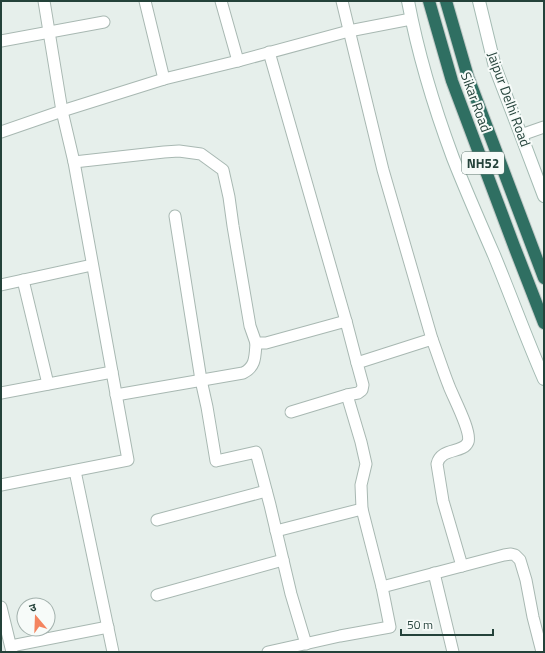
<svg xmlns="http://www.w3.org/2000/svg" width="545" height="653" font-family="'Titillium Web','Noto Sans Devanagari',sans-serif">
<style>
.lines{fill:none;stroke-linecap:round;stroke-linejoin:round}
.street-casing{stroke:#a8b8b2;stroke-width:13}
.secondary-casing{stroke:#a4bbb3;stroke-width:14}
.highway-casing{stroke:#c2cac8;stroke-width:14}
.street{stroke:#fff;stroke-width:11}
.secondary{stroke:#fff;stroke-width:12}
.highway{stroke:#2f6f62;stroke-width:12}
.labels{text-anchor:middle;stroke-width:4;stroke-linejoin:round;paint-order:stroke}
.shield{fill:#f7fbf9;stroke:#637a73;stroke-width:1}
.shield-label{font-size:13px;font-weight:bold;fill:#24423a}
.street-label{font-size:14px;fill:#24423a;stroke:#f7fbf9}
</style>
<rect width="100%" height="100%" fill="#e6efeb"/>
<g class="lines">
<defs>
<g id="street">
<path d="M 145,1 L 164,79"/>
<path d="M 221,1 L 238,61"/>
<path d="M 342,1 L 383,170 L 432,339"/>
<path d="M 1,41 L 104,22"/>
<path d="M 269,52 L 346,321"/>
<path d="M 1,132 L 62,111 L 164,79 L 238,61 L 349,31 L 411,19"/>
<path d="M 521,135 L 544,127"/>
<path d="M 74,162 L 164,152 L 179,151 L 201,154 L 223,170 L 229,197 L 233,226 L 250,326 L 256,343 L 266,343 L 346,321 L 357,363"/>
<path d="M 175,216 L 201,380 L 207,407 L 216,461 L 256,452 L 270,505 L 291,594 L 306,644"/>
<path d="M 23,280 L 48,384"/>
<path d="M 1,285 L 92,265"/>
<path d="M 1,393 L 112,372"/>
<path d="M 116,395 L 243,373 C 256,367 255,356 256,343"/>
<path d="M 291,412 L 347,395"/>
<path d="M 75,471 L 113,652"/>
<path d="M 1,485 L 128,460 L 74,162 L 62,111 L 44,1"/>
<path d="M 157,520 L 266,491"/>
<path d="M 276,531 L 362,509"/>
<path d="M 434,573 L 453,652"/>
<path d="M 382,587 L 362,509 L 361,485 L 366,464 L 361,442 L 347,395 L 358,393 L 362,390 L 363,385 L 357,363 L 432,339 C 438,355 443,371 449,386 C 453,397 472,432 468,442 C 463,454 441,447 437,464 L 443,501 L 462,566"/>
<path d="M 157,595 L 283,560"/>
<path d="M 1,607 L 12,652"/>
<path d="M 11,646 L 108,627"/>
<path d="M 268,652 L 340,636 L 390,627 L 382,587 L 504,555 L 511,554 L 515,555 L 520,560 L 526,580 L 533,617 L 542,652"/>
</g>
<g id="secondary">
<path d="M 408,1 C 418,54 434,107 453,158 C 466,191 480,223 494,255 C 511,296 526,338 544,379"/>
<path d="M 479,1 L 495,67 L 521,135 L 544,196"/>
</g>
<g id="highway">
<path d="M 429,1 L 452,81 L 514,246 L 544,323"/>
<path d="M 446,1 L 468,77 L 544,278"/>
</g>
</defs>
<use href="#street" class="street-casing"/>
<use href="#secondary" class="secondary-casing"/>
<use href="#highway" class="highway-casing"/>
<use href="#street" class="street"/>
<use href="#secondary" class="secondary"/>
<use href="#highway" class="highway"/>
</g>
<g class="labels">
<rect class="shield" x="462" y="152" width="42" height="22" rx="3"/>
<g class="shield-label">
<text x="483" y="168">NH52</text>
</g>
<g class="street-label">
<text transform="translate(509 99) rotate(70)" y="5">Jaipur Delhi Road</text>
<text transform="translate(476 102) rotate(70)" y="5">Sikar Road</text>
</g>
</g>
<rect width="545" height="653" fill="none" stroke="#24423a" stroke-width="4"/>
<g transform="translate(36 617) rotate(341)"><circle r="19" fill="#f7fbf9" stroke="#a3b1ad"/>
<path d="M0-3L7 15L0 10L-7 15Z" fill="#f4845f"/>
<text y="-6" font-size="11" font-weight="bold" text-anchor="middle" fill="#24423a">उ</text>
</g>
<path d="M401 629v6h92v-6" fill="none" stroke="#24423a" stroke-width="2"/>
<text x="407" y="629" font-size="12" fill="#24423a" stroke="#f7fbf9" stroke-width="3" paint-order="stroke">50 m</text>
</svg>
